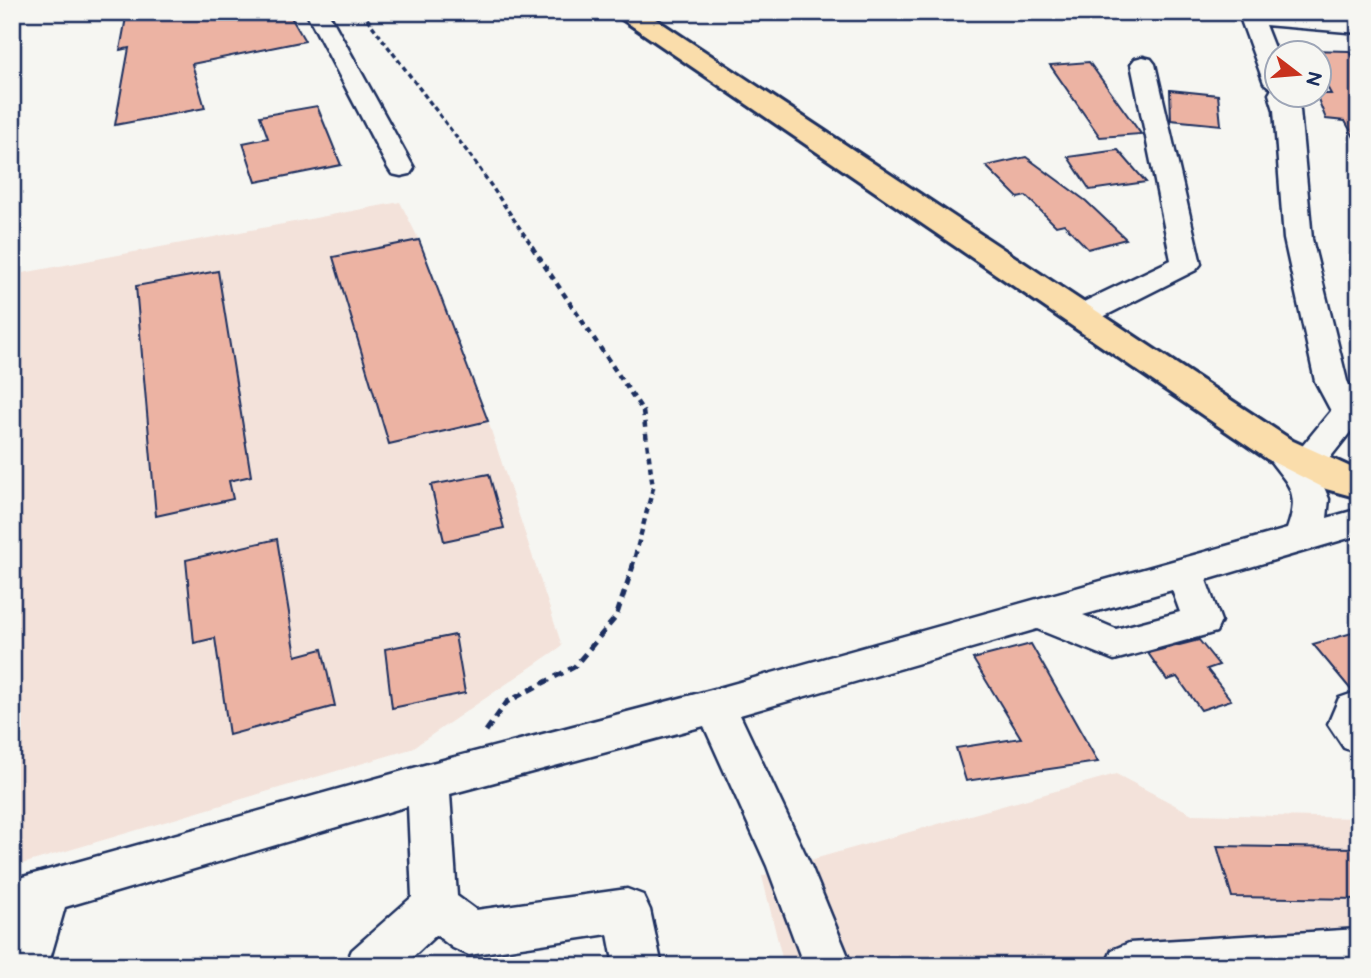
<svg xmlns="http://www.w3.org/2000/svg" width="1371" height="978" font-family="'Balsamiq Sans',sans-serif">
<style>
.built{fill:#f3e2da}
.building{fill:#ecb3a3;stroke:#1b2f5e;stroke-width:2}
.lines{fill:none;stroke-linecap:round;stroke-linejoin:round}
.minor-casing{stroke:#1b2f5e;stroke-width:5}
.major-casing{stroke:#1b2f5e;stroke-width:6}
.path-far2{stroke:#1b2f5e;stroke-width:3.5;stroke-dasharray:5 3.5;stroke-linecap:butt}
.path-far1{stroke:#1b2f5e;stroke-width:4.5;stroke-dasharray:6 5;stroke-linecap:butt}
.path{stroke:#1b2f5e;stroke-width:5;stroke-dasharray:9 6;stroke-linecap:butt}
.minor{fill:#f6f6f2;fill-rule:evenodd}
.major{fill:#faddab;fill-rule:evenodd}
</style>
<rect width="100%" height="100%" fill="#f6f6f2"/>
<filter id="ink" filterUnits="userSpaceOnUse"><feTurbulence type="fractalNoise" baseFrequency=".0143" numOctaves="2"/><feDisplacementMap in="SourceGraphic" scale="14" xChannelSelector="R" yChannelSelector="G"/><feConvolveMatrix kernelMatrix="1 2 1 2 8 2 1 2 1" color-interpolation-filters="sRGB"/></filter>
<g filter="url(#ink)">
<g class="built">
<path d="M 400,202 L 419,240 L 488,421 L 562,646 L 411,749 L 12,867 L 12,275 Z"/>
<path d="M 1116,774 L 1192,814 L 1359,818 L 1359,966 L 784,966 L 762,876 L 789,866 Z"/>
</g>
<g class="building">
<path d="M 127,12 L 288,12 L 305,41 L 192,64 L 205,108 L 115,125 L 129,48 L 120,50 Z"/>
<path d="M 1307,50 L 1349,51 L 1359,68 L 1359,146 L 1345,121 L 1326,119 L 1316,94 L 1331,94 L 1319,72 L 1319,52 L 1308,52 Z"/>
<path d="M 1089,62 L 1141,134 L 1100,137 L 1050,65 Z"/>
<path d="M 1170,90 L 1218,95 L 1221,125 L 1171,120 Z"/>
<path d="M 317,106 L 341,165 L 256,182 L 243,143 L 268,138 L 260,116 Z"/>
<path d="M 1118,150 L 1146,182 L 1090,190 L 1068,157 Z"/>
<path d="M 1026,157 L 1086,201 L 1126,239 L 1088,249 L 1064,224 L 1056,226 L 1026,196 L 1018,198 L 986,166 Z"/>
<path d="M 419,240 L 488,421 L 389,444 L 333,257 Z"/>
<path d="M 218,271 L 251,476 L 229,481 L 233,499 L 156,516 L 136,286 Z"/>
<path d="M 489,474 L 504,528 L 444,541 L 431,485 Z"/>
<path d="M 277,539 L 296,656 L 322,649 L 335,706 L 229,735 L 215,638 L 194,643 L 186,560 Z"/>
<path d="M 1359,631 L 1359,689 L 1352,691 L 1313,644 Z"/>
<path d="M 455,635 L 465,693 L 392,708 L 385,649 Z"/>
<path d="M 1199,640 L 1219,665 L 1207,669 L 1231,700 L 1201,710 L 1177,677 L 1167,680 L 1148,653 Z"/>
<path d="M 1031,644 L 1098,762 L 966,781 L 956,748 L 1021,738 L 973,659 Z"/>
<path d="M 1217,846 L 1359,848 L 1359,899 L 1232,897 Z"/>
</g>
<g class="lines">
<defs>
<g id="minor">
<path d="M 306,12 L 328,12 L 414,168 L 410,174 L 401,176 L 392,174 L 388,168 Z"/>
<path d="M 1238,12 L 1276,12 L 1359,19 L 1359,33 L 1265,25 L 1276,53 L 1276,94 L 1294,94 L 1300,110 L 1312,239 L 1347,381 L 1359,402 L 1359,421 L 1318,473 L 1329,499 L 1327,518 L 1359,509 L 1359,535 L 1206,580 L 1221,621 L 1216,632 L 1202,636 L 1114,660 L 1037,629 L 740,715 L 811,866 L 852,966 L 804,966 L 767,866 L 704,726 L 450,794 L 457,896 L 476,910 L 627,889 L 643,895 L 650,910 L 662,966 L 614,966 L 608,934 L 469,955 L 453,948 L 436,935 L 403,966 L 345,966 L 352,950 L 412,897 L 408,806 L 65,907 L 48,966 L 12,966 L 12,880 L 428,764 L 715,689 L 1287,529 C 1303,486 1283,483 1263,450 L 1268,442 C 1282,438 1289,439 1299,450 L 1331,411 L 1315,381 L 1284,239 L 1274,110 L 1269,94 L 1272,89 L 1264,83 ZM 1172,590 L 1180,612 L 1116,629 L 1083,615 Z"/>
<path d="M 1143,57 L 1151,59 L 1155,64 L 1201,264 L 1196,270 L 1091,323 L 1080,325 L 1069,323 L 1065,316 L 1069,309 L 1171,260 L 1131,64 L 1135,59 Z"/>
<path d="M 1359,691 L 1359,753 L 1344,748 L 1328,724 L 1339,698 Z"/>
<path d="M 1359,929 L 1359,966 L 1105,966 L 1112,950 L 1129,943 Z"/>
</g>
<path id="major" d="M 616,12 L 645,12 L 1293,441 L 1359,471 L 1359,498 L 1326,489 L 1267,459 L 619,17 Z"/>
</defs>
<use href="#minor" class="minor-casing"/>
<use href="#major" class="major-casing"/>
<path class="path-far2" d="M 362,12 L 475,162 L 534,249"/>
<path class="path-far1" d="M 532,247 L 643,411 L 653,488 L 632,568"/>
<path class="path" d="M 486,731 L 507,702 L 574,667 L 616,617 L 633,566"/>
<use href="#minor" class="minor"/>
<use href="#major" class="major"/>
</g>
</g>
<rect width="1371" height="978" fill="none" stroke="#f6f6f2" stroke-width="42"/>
<rect x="21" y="21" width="1329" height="936" fill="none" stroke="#1b2f5e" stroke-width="2.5" filter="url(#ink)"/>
<g transform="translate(1298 74) rotate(106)"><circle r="33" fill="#f6f6f2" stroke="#9ea6b7" stroke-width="2"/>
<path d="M0-5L12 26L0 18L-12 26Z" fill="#c8321e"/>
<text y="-10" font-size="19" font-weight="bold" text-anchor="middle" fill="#1b2f5e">N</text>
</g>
</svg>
